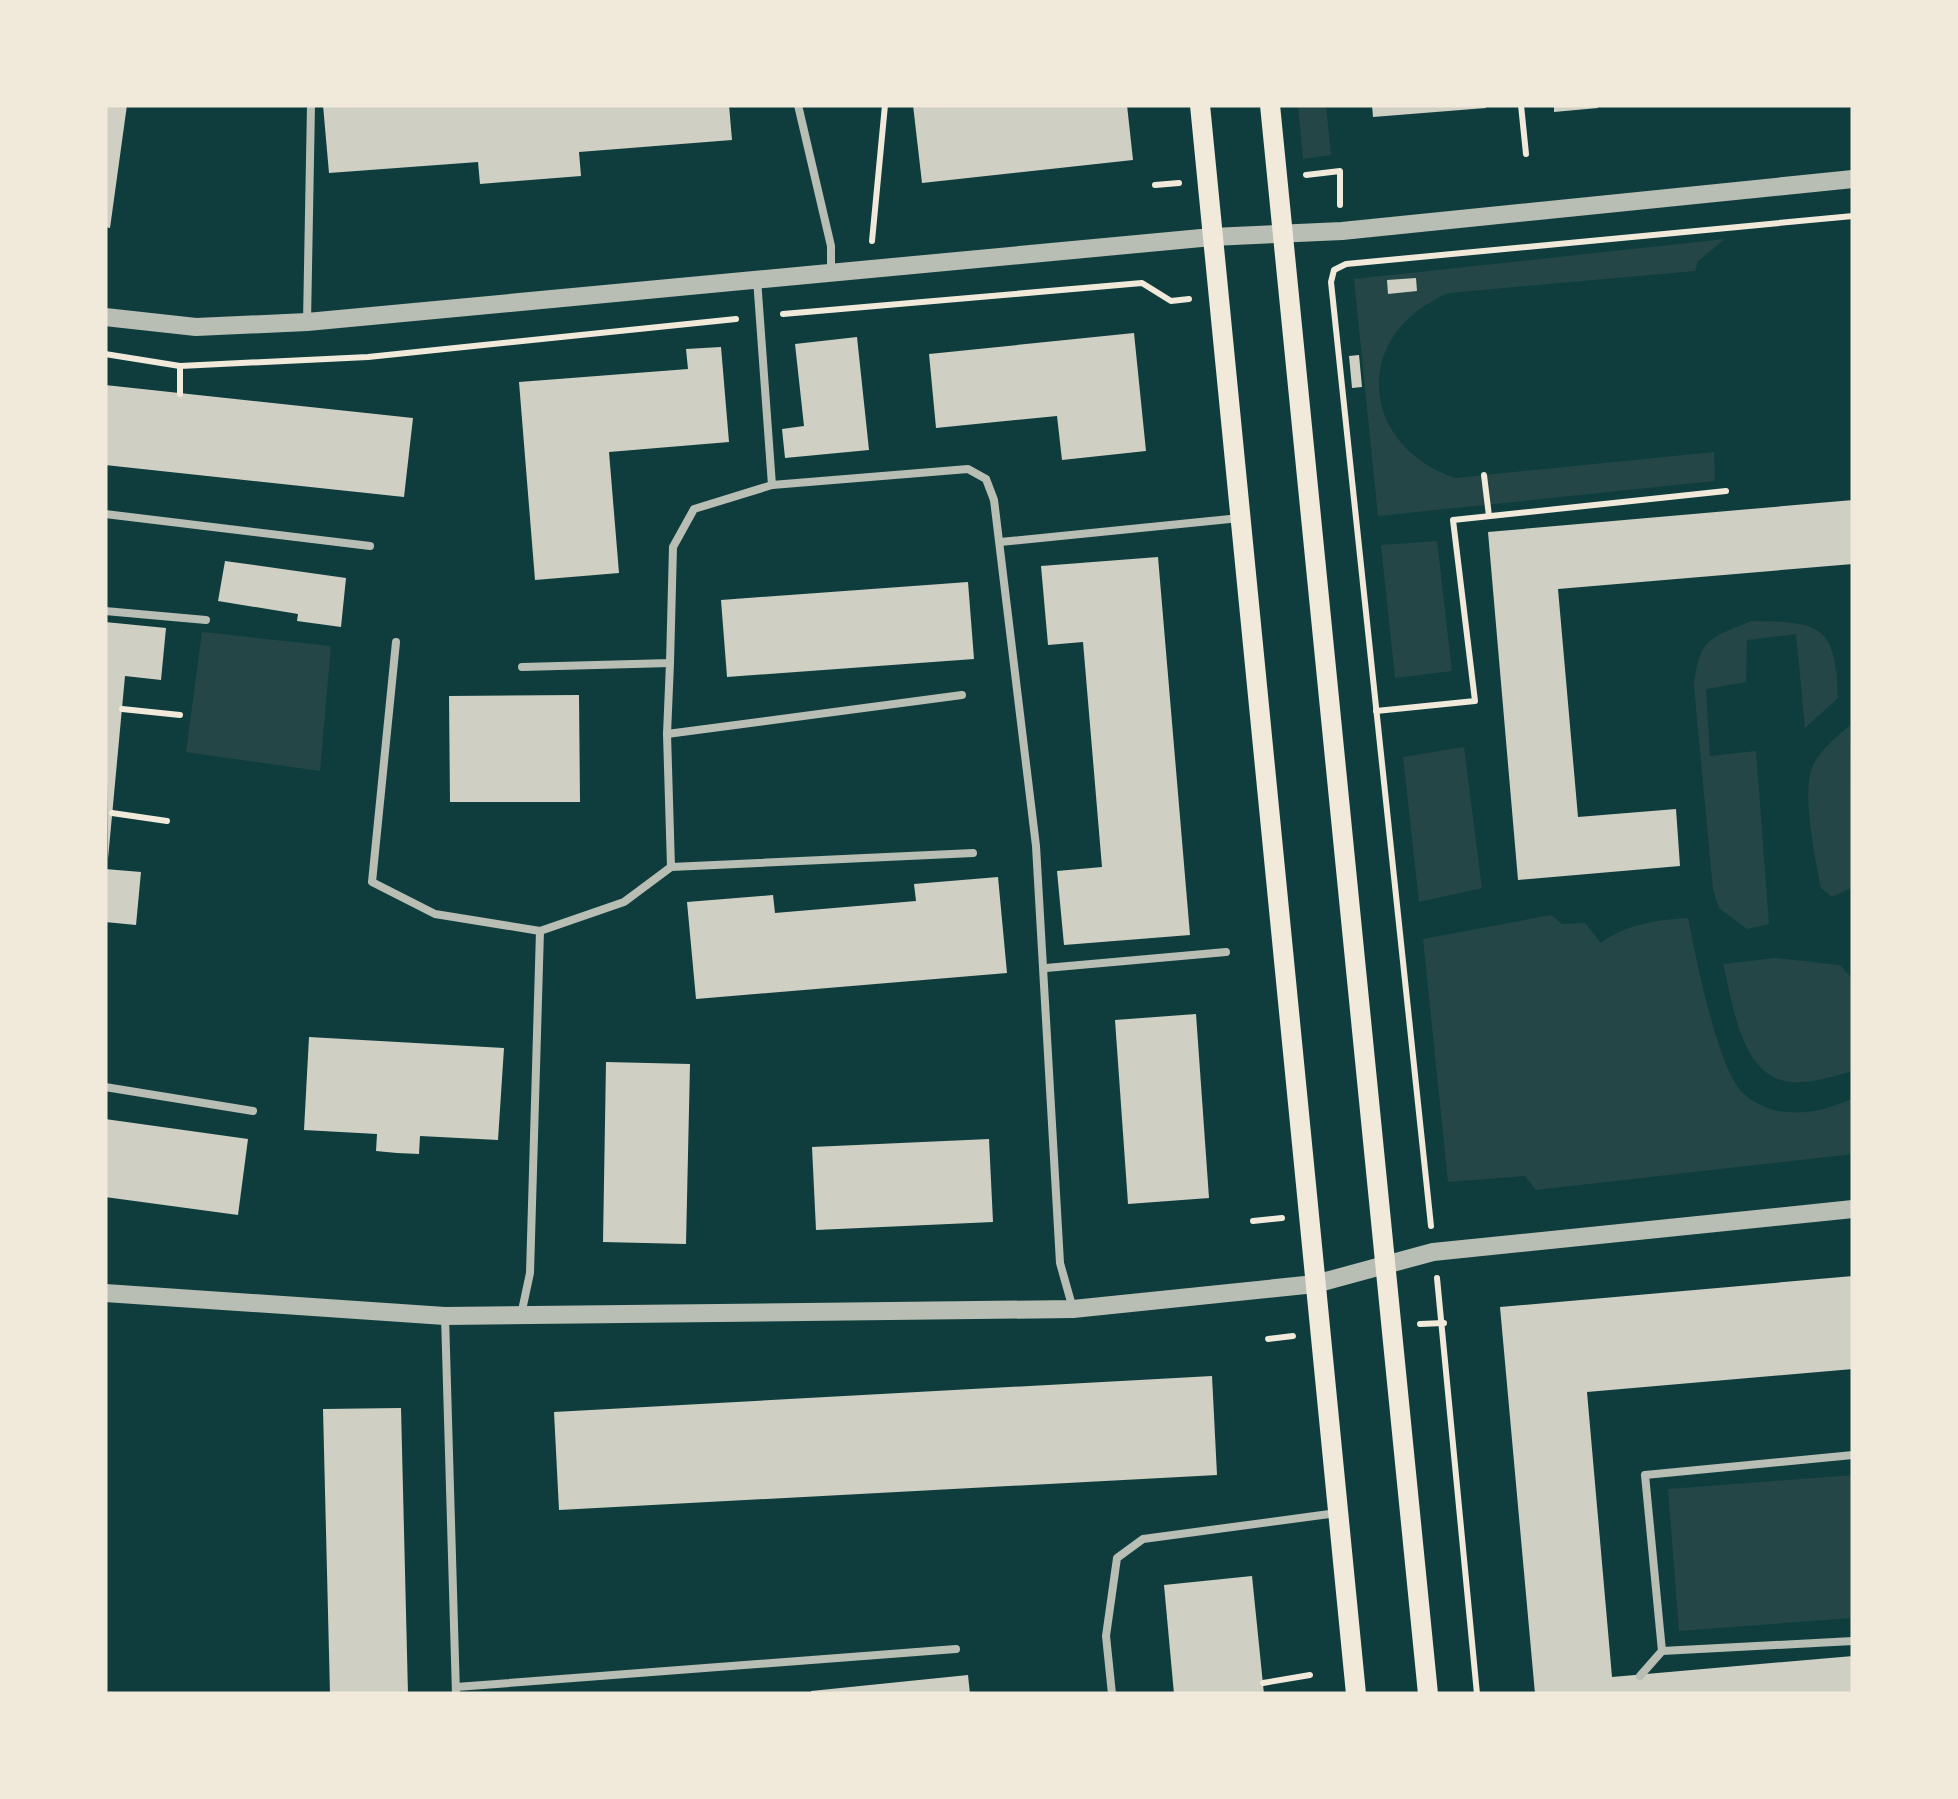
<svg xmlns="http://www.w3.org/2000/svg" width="1958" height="1799" font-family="'Source Sans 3',sans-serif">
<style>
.green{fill:#244646}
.building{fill:#cfcfc3}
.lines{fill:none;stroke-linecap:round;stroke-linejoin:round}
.path{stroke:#f1e9da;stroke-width:6}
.service{stroke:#b8beb3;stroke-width:8}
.tertiary{stroke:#b8beb3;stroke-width:18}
.secondary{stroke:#f1e9da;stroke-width:20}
</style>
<rect width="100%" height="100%" fill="#0f3d3e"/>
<g class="green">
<path d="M 1298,105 L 1326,105 L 1331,155 L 1303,159 Z"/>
<path d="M 1725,239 L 1698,261 L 1695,271 L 1449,293 C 1352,332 1357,444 1455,478 L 1714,452 L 1715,481 L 1378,516 L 1354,279 Z"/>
<path d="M 1437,541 L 1452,671 L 1395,678 L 1381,545 Z"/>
<path d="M 1751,621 C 1820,622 1836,624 1838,698 L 1805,728 L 1796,634 L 1747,640 L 1746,682 L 1706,689 L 1710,756 L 1756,751 L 1769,924 L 1747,929 L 1719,908 L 1713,890 L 1694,687 C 1699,639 1708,639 1751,621 Z"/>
<path d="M 202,632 L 331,646 L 320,771 L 186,752 Z"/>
<path d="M 1850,725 L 1853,887 L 1832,897 L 1821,888 C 1815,859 1804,803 1810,775 C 1814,754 1835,739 1850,725 Z"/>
<path d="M 1464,747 L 1482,888 L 1419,902 L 1403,757 Z"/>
<path d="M 1551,915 L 1562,924 L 1585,923 L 1601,943 C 1626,924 1657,920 1688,918 C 1696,956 1717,1070 1744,1094 C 1776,1122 1819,1114 1853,1098 L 1853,1154 L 1536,1190 L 1525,1176 L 1448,1182 L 1423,939 Z"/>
<path d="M 1775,958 L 1840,965 L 1853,980 L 1853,1071 C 1834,1076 1810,1084 1790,1082 C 1740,1076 1733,1002 1723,964 Z"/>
<path d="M 1853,1475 L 1853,1618 L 1679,1631 L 1668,1489 Z"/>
</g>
<g class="building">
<path d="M 105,105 L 127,105 L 110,228 L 105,227 Z"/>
<path d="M 323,105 L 729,105 L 732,140 L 579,152 L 581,176 L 480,184 L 478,162 L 329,173 Z"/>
<path d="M 913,105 L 1127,105 L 1133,160 L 922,183 Z"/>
<path d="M 1372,105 L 1486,105 L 1486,108 L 1373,117 Z"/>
<path d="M 1554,105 L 1597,105 L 1598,108 L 1554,112 Z"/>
<path d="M 1416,278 L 1417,291 L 1388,294 L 1387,280 Z"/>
<path d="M 1134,333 L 1146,451 L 1062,460 L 1057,416 L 936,428 L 929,354 Z"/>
<path d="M 857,337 L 869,450 L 785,458 L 782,429 L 804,426 L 795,344 Z"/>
<path d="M 721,347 L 729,442 L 609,452 L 619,573 L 535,580 L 519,382 L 688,369 L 686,349 Z"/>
<path d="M 1359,355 L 1362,387 L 1352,388 L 1349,356 Z"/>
<path d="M 105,385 L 413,418 L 404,497 L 105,465 Z"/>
<path d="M 1853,500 L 1853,564 L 1558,589 L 1578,817 L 1676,809 L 1680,866 L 1518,880 L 1488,532 Z"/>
<path d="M 1158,557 L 1190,935 L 1064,945 L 1057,871 L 1102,867 L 1083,642 L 1048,645 L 1041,566 Z"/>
<path d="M 225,561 L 346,578 L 341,627 L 297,621 L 298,614 L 218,601 Z"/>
<path d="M 968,582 L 974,659 L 727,677 L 721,600 Z"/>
<path d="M 105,622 L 166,628 L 161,680 L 125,676 L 108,859 Z"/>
<path d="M 579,695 L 580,802 L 450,802 L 449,696 Z"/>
<path d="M 105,869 L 141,872 L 136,925 L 105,922 Z"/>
<path d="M 998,877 L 1007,973 L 696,999 L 687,902 L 773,895 L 775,913 L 916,901 L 914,884 Z"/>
<path d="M 1196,1014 L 1209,1198 L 1128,1204 L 1115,1020 Z"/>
<path d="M 309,1037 L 504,1048 L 498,1140 L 420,1136 L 419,1154 L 397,1153 L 376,1151 L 377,1134 L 304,1130 Z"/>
<path d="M 606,1062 L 690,1064 L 686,1244 L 603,1242 Z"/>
<path d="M 105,1119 L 248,1139 L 238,1215 L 105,1197 Z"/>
<path d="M 989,1139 L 993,1222 L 816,1230 L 812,1147 Z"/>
<path d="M 1853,1276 L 1853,1369 L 1587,1392 L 1612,1677 L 1853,1656 L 1853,1694 L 1535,1694 L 1500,1307 Z"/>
<path d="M 1212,1376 L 1217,1475 L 559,1510 L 554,1412 Z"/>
<path d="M 401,1408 L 408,1694 L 330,1694 L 323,1409 Z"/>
<path d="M 1252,1576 L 1264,1694 L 1174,1694 L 1164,1585 Z"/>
<path d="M 968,1675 L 970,1694 L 811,1694 L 811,1691 Z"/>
</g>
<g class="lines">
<g class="path">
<path d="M 1521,105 L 1526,154"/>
<path d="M 1306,175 L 1340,171 L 1340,205"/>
<path d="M 1155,185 L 1179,183"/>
<path d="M 872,241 L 885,105"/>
<path d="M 783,314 L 1142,283 L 1171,301 L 1189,299"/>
<path d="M 105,354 L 180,366 L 368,357 L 736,319"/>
<path d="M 180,394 L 180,366"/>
<path d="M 1484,475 L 1489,516"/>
<path d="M 122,709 L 180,715"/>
<path d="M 1376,711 L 1475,701 L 1453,520 L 1726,491"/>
<path d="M 112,813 L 167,821"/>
<path d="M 1253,1221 L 1282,1218"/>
<path d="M 1431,1226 L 1331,282 L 1334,270 L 1346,264 L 1853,216"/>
<path d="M 1437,1278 L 1477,1694"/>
<path d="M 1420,1324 L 1444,1323"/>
<path d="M 1268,1339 L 1293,1336"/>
<path d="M 1263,1683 L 1310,1675"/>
</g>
<g class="service">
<path d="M 798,105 L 831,246 L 831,272"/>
<path d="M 307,322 L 311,105"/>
<path d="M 772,485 L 968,469 L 986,479 L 994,500 L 1036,846 L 1060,1263 L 1073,1309"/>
<path d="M 105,514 L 370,546"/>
<path d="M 1000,542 L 1240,518"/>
<path d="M 105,611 L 206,620"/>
<path d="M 396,642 L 372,882 L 435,914 L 540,931 L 624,902 L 671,867"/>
<path d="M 670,663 L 667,734 L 962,695"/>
<path d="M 522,667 L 670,663 L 673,547 L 694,509 L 772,485 L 757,279"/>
<path d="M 667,734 L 671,867 L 973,853"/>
<path d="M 1046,968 L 1226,952"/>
<path d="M 105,1087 L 253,1111"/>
<path d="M 521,1315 L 530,1273 L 540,931"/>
<path d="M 445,1316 L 456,1694"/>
<path d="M 1662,1651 L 1853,1641"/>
<path d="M 1640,1676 L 1662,1651 L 1645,1475 L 1853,1455"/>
<path d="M 456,1687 L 956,1649"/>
<path d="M 1112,1694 L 1106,1636 L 1117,1558 L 1143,1539 L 1337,1513"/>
</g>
<g class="tertiary">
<path d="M 105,317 L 196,327 L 307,322 L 1212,237 L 1342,231 L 1853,179"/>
<path d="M 105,1293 L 445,1316 L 1073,1309 L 1315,1284 L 1433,1252 L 1853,1209"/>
</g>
<g class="secondary">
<path d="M 1200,105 L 1356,1694"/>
<path d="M 1270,105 L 1428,1694"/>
</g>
</g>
<rect width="1958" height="1799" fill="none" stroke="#f1e9da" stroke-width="215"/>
</svg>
